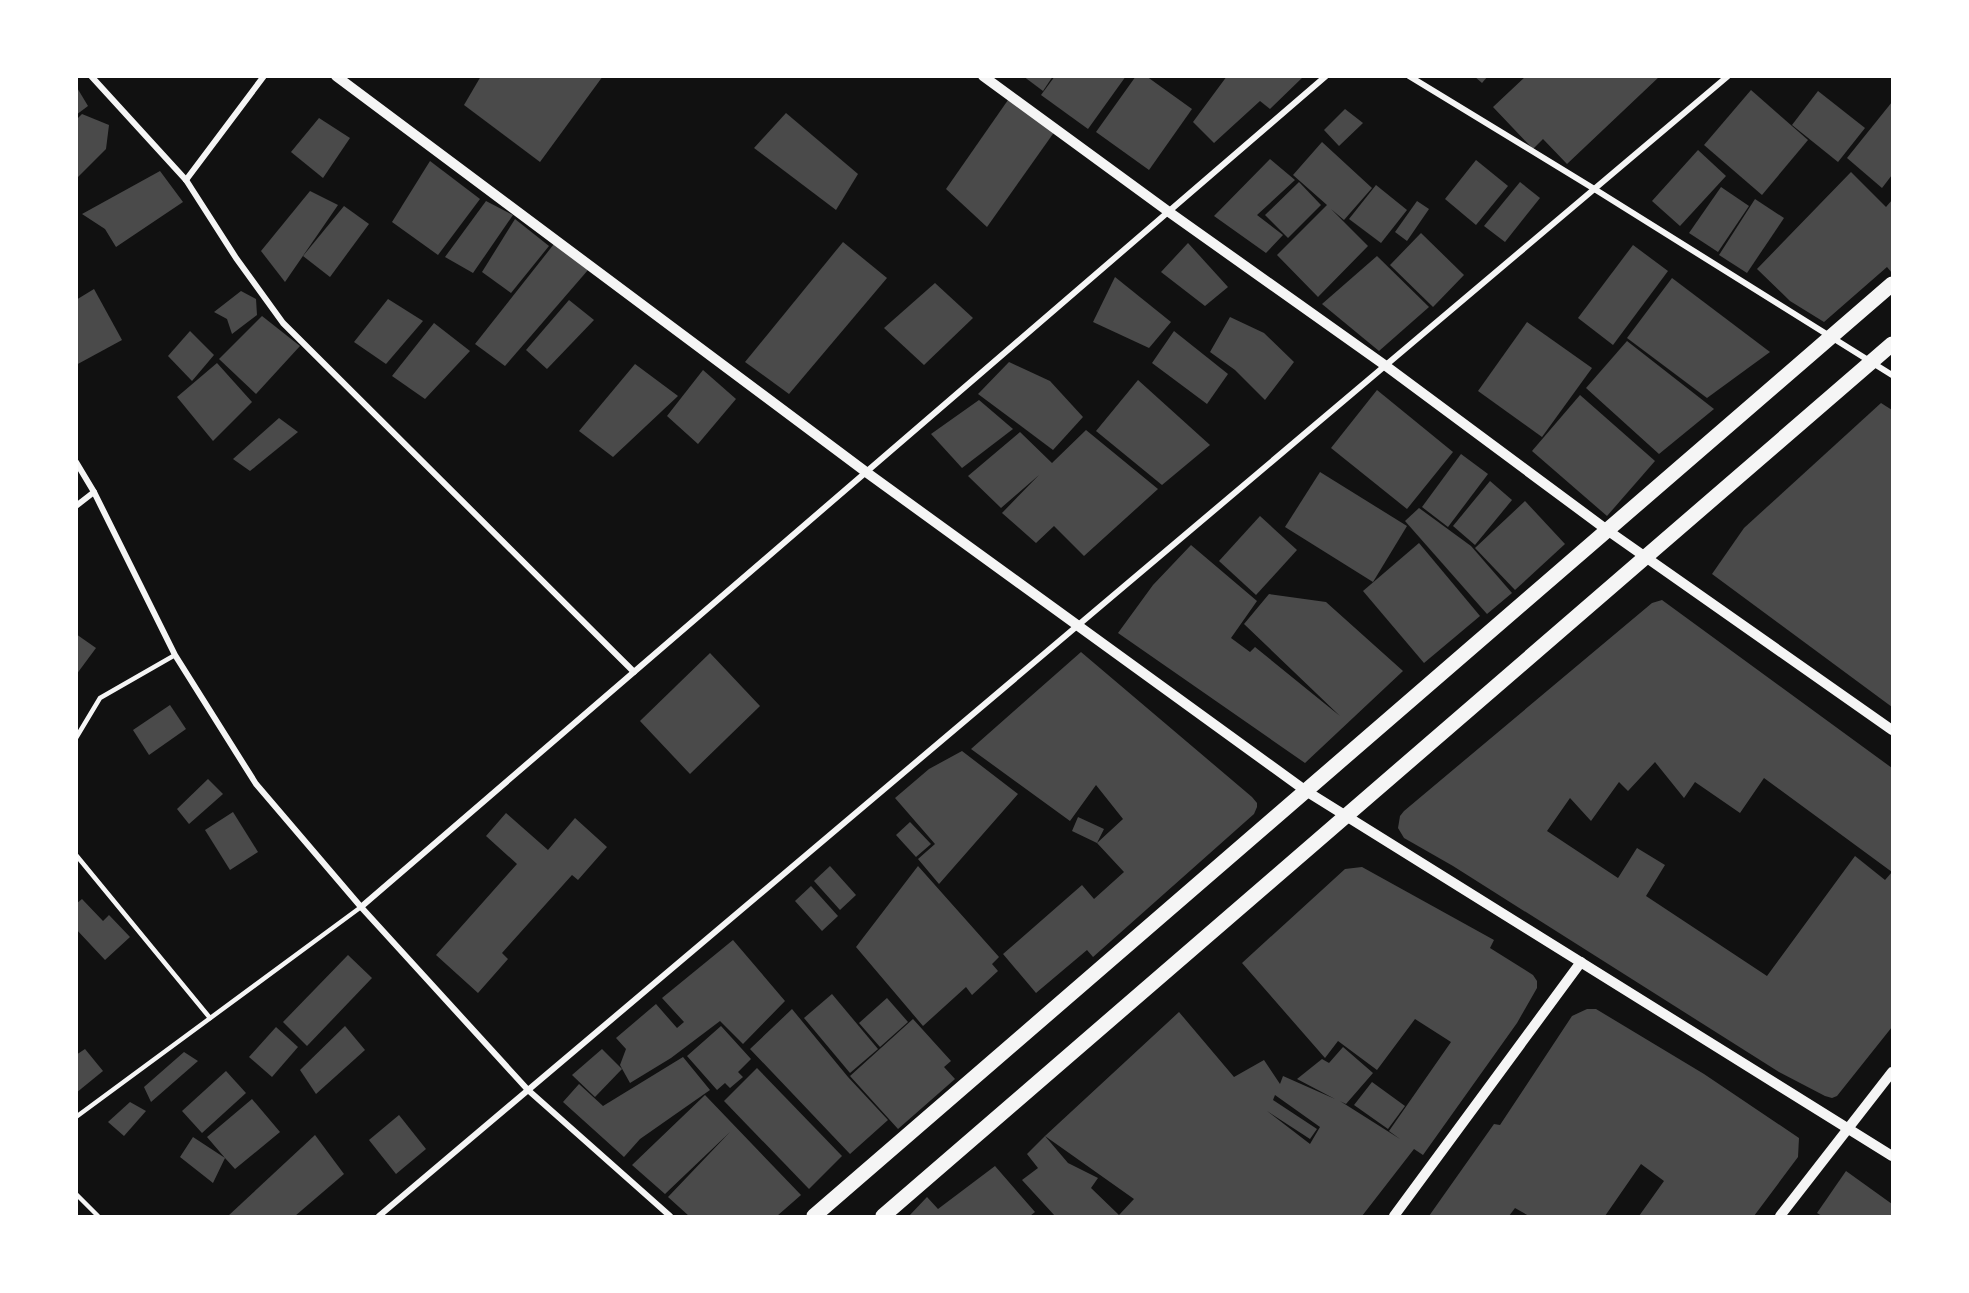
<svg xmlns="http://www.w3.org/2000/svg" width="1969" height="1293" font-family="Georgia,serif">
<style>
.building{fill:#4a4a4a;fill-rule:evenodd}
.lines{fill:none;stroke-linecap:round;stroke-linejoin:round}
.service{stroke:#f5f5f5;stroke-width:4.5}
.minor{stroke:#f5f5f5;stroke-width:6}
.tertiary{stroke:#f5f5f5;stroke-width:10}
.primary{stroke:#f5f5f5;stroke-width:15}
</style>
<rect width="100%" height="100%" fill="#111"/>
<g class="building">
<path d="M 481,76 L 603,76 L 540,162 L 464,105 Z"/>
<path d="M 1023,76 L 1053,76 L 1043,91 Z"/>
<path d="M 1055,76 L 1126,76 L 1088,129 L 1041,95 Z"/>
<path d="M 1136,76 L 1146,76 L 1192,109 L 1149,170 L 1096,132 Z"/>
<path d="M 1227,76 L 1304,76 L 1270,109 L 1260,101 L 1214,143 L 1193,122 Z"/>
<path d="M 1474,76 L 1488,76 L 1482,83 Z"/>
<path d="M 1526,76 L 1660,76 L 1567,164 L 1543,139 L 1533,149 L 1493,107 Z"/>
<path d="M 76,86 L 88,106 L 76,115 Z"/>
<path d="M 1751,90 L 1808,140 L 1762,195 L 1704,145 Z"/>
<path d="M 1818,91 L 1865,128 L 1838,162 L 1792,125 Z"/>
<path d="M 1008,100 L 1055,131 L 987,227 L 946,189 Z"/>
<path d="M 1892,102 L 1892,175 L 1882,188 L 1847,158 Z"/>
<path d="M 1345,109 L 1363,123 L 1339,146 L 1324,130 Z"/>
<path d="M 786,113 L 858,174 L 836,210 L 754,148 Z"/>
<path d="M 82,114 L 109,125 L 106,149 L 78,177 L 76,120 Z"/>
<path d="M 319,118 L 350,138 L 323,178 L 291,152 Z"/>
<path d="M 1322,142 L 1372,188 L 1344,220 L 1331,209 L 1368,246 L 1318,297 L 1277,255 L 1327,205 L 1293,175 Z"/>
<path d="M 1698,150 L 1726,176 L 1680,226 L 1652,201 Z"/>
<path d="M 1270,159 L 1295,180 L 1257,215 L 1283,235 L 1266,253 L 1214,216 Z"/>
<path d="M 1476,160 L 1508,186 L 1476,225 L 1445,199 Z"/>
<path d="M 430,161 L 480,199 L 438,255 L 392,222 Z"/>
<path d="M 160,171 L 183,202 L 116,247 L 105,229 L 82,214 Z"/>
<path d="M 1851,172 L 1886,207 L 1892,200 L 1892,273 L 1887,267 L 1824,322 L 1790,301 L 1757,269 Z"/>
<path d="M 1299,182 L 1321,205 L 1288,238 L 1265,215 Z"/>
<path d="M 1520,182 L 1540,198 L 1505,242 L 1484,226 Z"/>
<path d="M 1376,185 L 1407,210 L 1381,243 L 1349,219 Z"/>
<path d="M 1721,187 L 1749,206 L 1718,252 L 1689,233 Z"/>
<path d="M 310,191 L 338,205 L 285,282 L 261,251 Z"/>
<path d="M 1755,199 L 1784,218 L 1747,273 L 1719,255 Z"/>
<path d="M 486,201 L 513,215 L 473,273 L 445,257 Z"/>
<path d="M 1417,201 L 1429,209 L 1407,241 L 1395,232 Z"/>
<path d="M 344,206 L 369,224 L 330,277 L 303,256 Z"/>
<path d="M 515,219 L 549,246 L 511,293 L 482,272 Z"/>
<path d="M 1421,233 L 1464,275 L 1433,307 L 1390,265 Z"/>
<path d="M 843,242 L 887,278 L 789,394 L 745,362 Z"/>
<path d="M 1188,243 L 1228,287 L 1205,306 L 1161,272 Z"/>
<path d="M 554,244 L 588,270 L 505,366 L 475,344 Z"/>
<path d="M 1633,245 L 1668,271 L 1613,345 L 1578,318 Z"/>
<path d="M 1377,256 L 1429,307 L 1379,351 L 1322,304 Z"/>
<path d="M 1115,277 L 1171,322 L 1149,348 L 1093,322 Z"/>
<path d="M 1672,278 L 1770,352 L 1707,398 L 1627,338 Z"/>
<path d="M 935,283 L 973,318 L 924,365 L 884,328 Z"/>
<path d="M 94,289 L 122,340 L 76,365 L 76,300 Z"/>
<path d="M 241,291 L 256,299 L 257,315 L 232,334 L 227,319 L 214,312 Z"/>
<path d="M 388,299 L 423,321 L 386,364 L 354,342 Z"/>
<path d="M 569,300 L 594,320 L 547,369 L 526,350 Z"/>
<path d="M 262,316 L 300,346 L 256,394 L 219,359 Z"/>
<path d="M 1230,317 L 1264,333 L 1294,362 L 1265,400 L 1235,370 L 1210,352 Z"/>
<path d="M 1527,322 L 1592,368 L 1542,437 L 1478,391 Z"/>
<path d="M 434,323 L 470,351 L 425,399 L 392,376 Z"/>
<path d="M 190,331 L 214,355 L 192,381 L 168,356 Z"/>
<path d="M 1174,331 L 1228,374 L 1207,404 L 1152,363 Z"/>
<path d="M 1627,341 L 1714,409 L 1659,454 L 1586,388 Z"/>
<path d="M 1009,362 L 1050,381 L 1083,417 L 1053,450 L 978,394 Z"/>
<path d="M 217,363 L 252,402 L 213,441 L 177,397 Z"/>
<path d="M 635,364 L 678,396 L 613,457 L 579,431 Z"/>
<path d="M 703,370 L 736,399 L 698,444 L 667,416 Z"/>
<path d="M 1138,380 L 1210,445 L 1162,485 L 1096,431 Z"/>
<path d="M 1377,390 L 1453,452 L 1407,509 L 1331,448 Z"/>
<path d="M 1580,395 L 1655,461 L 1607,516 L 1532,451 Z"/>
<path d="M 979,400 L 1013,429 L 962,468 L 931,434 Z"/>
<path d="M 1881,403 L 1892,410 L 1892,707 L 1712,574 L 1744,528 Z"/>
<path d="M 279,418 L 298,432 L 250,471 L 233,459 Z"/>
<path d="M 1086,430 L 1158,489 L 1084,556 L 1054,526 L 1036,543 L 1002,513 L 1039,475 L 1001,508 L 968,476 L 1020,432 L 1052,463 Z"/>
<path d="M 1461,454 L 1488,474 L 1448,527 L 1422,507 Z"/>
<path d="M 1320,472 L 1407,526 L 1373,582 L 1285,527 Z"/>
<path d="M 1490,481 L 1512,500 L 1475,545 L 1453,526 Z"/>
<path d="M 1525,501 L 1565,544 L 1515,590 L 1475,548 Z"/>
<path d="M 1419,508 L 1471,546 L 1512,593 L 1487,614 L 1405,521 Z"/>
<path d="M 1260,516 L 1297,550 L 1256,595 L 1219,561 Z"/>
<path d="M 1419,543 L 1480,616 L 1424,663 L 1363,591 Z"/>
<path d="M 1191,545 L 1257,601 L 1231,638 L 1250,652 L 1255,647 L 1340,716 L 1244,624 L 1269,594 L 1326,602 L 1403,671 L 1305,763 L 1118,633 L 1153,585 Z"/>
<path d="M 1662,600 L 1892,768 L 1892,1027 L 1837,1096 L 1832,1098 L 1825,1096 L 1779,1072 L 1453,866 L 1404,838 L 1398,828 L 1400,816 L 1404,811 L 1652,603 ZM 1655,762 L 1684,798 L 1695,782 L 1740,813 L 1764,778 L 1892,872 L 1885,880 L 1855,856 L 1767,976 L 1646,896 L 1665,865 L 1637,848 L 1618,878 L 1547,831 L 1570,798 L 1591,821 L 1619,782 L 1628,791 Z"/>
<path d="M 76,634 L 96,648 L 76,675 Z"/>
<path d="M 1081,652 L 1252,797 L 1257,803 L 1257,807 L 1254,814 L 1093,957 L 1087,950 L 1036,993 L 1003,954 L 1082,885 L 1094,899 L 1124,872 L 1097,843 L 1072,831 L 1078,817 L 1104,829 L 1097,843 L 1123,819 L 1096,785 L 1070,821 L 971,749 Z"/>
<path d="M 710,653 L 760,706 L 690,774 L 640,721 Z"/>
<path d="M 170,705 L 186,729 L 149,755 L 133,730 Z"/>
<path d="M 962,751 L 1018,794 L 939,884 L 918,859 L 935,844 L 895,798 L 929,769 Z"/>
<path d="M 208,779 L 223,794 L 189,824 L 177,809 Z"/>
<path d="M 233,812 L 258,852 L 230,870 L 205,830 Z"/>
<path d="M 506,813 L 548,850 L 575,818 L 607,847 L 578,880 L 572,875 L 502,953 L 508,959 L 478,993 L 436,955 L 517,864 L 486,836 Z"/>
<path d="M 910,822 L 931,844 L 916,857 L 896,835 Z"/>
<path d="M 830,866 L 856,895 L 840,910 L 814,881 Z"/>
<path d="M 918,866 L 999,957 L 992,964 L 998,971 L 972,995 L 966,987 L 923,1026 L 856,947 Z"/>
<path d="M 1362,867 L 1494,940 L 1490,948 L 1533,975 L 1537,981 L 1537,988 L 1517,1023 L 1423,1155 L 1414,1149 L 1362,1216 L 1055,1216 L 1022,1180 L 1038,1168 L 1027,1154 L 1045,1136 L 1068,1163 L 1098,1178 L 1091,1188 L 1119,1215 L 1134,1199 L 1045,1136 L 1179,1012 L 1234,1077 L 1264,1060 L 1280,1084 L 1283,1076 L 1335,1099 L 1297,1079 L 1322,1059 L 1329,1063 L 1343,1047 L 1373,1073 L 1346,1104 L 1340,1101 L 1400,1139 L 1389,1131 L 1451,1042 L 1415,1019 L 1377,1070 L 1338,1041 L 1325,1058 L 1242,963 L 1345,869 ZM 1275,1095 L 1320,1127 L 1310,1144 L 1267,1111 L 1310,1139 L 1317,1129 L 1273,1100 Z"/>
<path d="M 811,886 L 838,916 L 822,931 L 795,901 Z"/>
<path d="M 82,899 L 103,921 L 109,915 L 130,937 L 105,960 L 76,929 L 76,904 Z"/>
<path d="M 733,940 L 785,1001 L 743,1044 L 720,1021 L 671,1058 L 630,1083 L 620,1065 L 626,1049 L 616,1038 L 656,1004 L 677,1028 L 684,1022 L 662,998 Z"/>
<path d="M 348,955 L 372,978 L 307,1046 L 283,1022 Z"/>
<path d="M 832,994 L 878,1049 L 850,1073 L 804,1018 Z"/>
<path d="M 887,998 L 908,1022 L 880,1047 L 859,1023 Z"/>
<path d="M 792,1009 L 848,1077 L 888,1120 L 850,1154 L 750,1049 Z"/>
<path d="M 1587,1009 L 1596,1009 L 1704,1074 L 1799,1138 L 1798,1157 L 1754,1216 L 1639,1216 L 1664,1181 L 1641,1164 L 1605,1216 L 1529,1216 L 1515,1208 L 1509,1216 L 1429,1216 L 1494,1124 L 1500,1125 L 1572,1016 Z"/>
<path d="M 913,1019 L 951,1061 L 944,1067 L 955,1079 L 898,1129 L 850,1076 Z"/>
<path d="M 345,1026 L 365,1050 L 316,1094 L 300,1070 Z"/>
<path d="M 721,1026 L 751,1059 L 738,1072 L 743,1077 L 730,1088 L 725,1083 L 717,1090 L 687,1056 Z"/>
<path d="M 276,1027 L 298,1047 L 272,1077 L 249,1057 Z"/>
<path d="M 85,1049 L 103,1071 L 76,1093 L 76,1055 Z"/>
<path d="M 602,1049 L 622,1069 L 595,1097 L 572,1075 Z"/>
<path d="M 184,1052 L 198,1061 L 151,1102 L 144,1087 Z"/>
<path d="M 683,1057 L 710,1090 L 640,1139 L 624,1157 L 563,1102 L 579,1084 L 603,1106 Z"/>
<path d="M 757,1068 L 842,1156 L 809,1189 L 724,1101 Z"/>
<path d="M 226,1071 L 246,1093 L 202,1133 L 182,1111 Z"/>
<path d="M 1372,1082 L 1405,1106 L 1388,1129 L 1354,1105 Z"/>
<path d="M 705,1095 L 801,1195 L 777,1216 L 689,1216 L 668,1197 L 730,1132 L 665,1194 L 632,1165 Z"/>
<path d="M 252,1099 L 280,1132 L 235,1169 L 225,1158 L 213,1183 L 180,1157 L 193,1137 L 225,1158 L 207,1137 Z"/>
<path d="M 130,1102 L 146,1111 L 124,1136 L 108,1122 Z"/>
<path d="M 399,1115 L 426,1149 L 396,1174 L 369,1140 Z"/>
<path d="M 315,1135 L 344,1174 L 295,1216 L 228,1216 Z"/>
<path d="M 995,1166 L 1035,1212 L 1030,1216 L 909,1216 L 927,1197 L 938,1209 Z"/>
<path d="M 1846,1171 L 1892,1204 L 1892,1216 L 1822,1216 L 1817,1213 Z"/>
</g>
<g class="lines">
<g class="service">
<path d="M 76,738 L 100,698 L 175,655"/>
<path d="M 76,855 L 210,1018"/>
<path d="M 76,1117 L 361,907"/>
<path d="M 76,1194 L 98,1216"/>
</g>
<g class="minor">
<path d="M 91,76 L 186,180 L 236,258 L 283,323 L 634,672"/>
<path d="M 1409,76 L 1596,190 L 1892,375"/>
<path d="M 186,180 L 264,76"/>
<path d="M 76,462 L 94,492 L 175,655 L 256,784 L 361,907 L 528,1090 L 670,1216"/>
<path d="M 76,506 L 94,492"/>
<path d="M 361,907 L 1326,76"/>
<path d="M 379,1216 L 1728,76"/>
</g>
<g class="tertiary">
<path d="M 336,76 L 866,472 L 1306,791 L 1892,1156"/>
<path d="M 983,76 L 1169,212 L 1386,366 L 1607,530 L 1892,730"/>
<path d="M 1394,1216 L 1581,962"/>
<path d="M 1780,1216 L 1892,1072"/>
</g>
<g class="primary">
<path d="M 814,1216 L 1892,284"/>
<path d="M 883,1216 L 1892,344"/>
</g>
</g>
<rect width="1969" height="1293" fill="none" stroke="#ffffff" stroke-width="156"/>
</svg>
